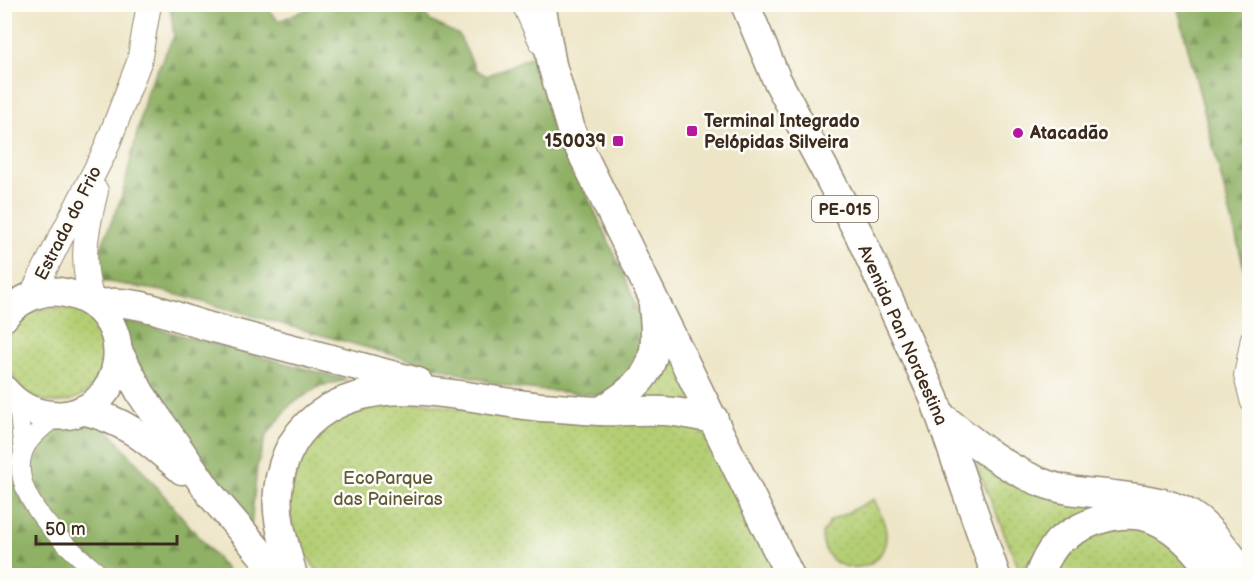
<svg xmlns="http://www.w3.org/2000/svg" width="1254" height="580" font-family="'Balsamiq Sans',sans-serif">
<style>
.grass{fill:url(#grass-dots);stroke:#787c48;stroke-width:1.5}
.forest{fill:url(#forest-firs);stroke:#656e42;stroke-width:1.5}
.lines{fill:none;stroke-linecap:round;stroke-linejoin:round}
.minor-casing{stroke:#948872;stroke-width:20}
.secondary-casing{stroke:#948872;stroke-width:26}
.trunk-casing{stroke:#948872;stroke-width:31}
.minor{stroke:#fff;stroke-width:18}
.secondary{stroke:#fff;stroke-width:24}
.trunk{stroke:#fff;stroke-width:28}
.poi-dot{fill:#b5179e;stroke:#fdfcf7;stroke-width:2}
.labels{text-anchor:middle;stroke-width:5;stroke-linejoin:round;paint-order:stroke}
.shield{fill:#fdfcf7;stroke:#75695f;stroke-width:1.5}
.shield-label{font-size:16px;font-weight:bold;fill:#3b2a1e}
.poi-label{font-size:18px;font-weight:bold;fill:#3b2a1e;stroke:#fdfcf7;text-anchor:start}
.street-label{font-size:18px;fill:#3b2a1e;stroke:#fdfcf7}
.park-label{font-size:18px;fill:#5f5b38;stroke:#fdfcf7}
</style>
<defs>
<pattern id="grass-dots" width="8" height="8" patternUnits="userSpaceOnUse" patternTransform="scale(1.5)"><rect width="8" height="8" fill="#b4ce73"/><path d="M2 2h.1M6 6h.1" fill="none" stroke="#9cb163" stroke-width="1.8" stroke-linecap="round"/></pattern>
<pattern id="forest-firs" width="22" height="20" patternUnits="userSpaceOnUse" patternTransform="scale(1.5)"><rect width="22" height="20" fill="#8fb165"/><path d="M5 1l3.5 6h-7zM16 11l3.5 6h-7z" fill="#769053"/></pattern>
</defs>
<rect width="100%" height="100%" fill="#fdfcf7"/>
<filter id="ink" filterUnits="userSpaceOnUse"><feTurbulence type="fractalNoise" baseFrequency=".0167" numOctaves="2"/><feDisplacementMap in="SourceGraphic" scale="12" xChannelSelector="R" yChannelSelector="G"/><feConvolveMatrix kernelMatrix="1 2 1 2 8 2 1 2 1" color-interpolation-filters="sRGB"/></filter>
<filter id="wash" filterUnits="userSpaceOnUse"><feTurbulence type="fractalNoise" baseFrequency=".008" numOctaves="4" result="noise"/><feDisplacementMap in="SourceGraphic" scale="24" xChannelSelector="R" yChannelSelector="G"/><feGaussianBlur stdDeviation="1.35" result="paint"/><feColorMatrix in="noise" values="0 0 0 0 0 0 0 0 0 0 0 0 0 0 0 0 0 1.4 0 .05"/><feComposite in="paint" operator="in"/></filter>
<g filter="url(#wash)">
<rect width="100%" height="100%" fill="#ede5c6"/>
<g class="grass">
<path d="M 76,307 C 80,310 87,313 91,317 C 95,323 105,338 106,346 C 108,385 73,414 36,398 C 28,394 19,388 15,380 C 3,359 4,334 23,318 C 24,316 28,312 30,312 C 40,308 63,308 76,307 Z"/>
<path d="M 666,335 L 704,411 L 634,396 Z"/>
<path d="M 416,401 L 502,417 L 537,415 L 675,420 L 704,433 L 780,575 L 320,575 L 296,540 L 282,484 L 308,437 L 350,408 Z"/>
<path d="M 967,444 L 1002,481 L 1155,516 L 1055,537 L 1020,571 Z"/>
<path d="M 874,499 C 878,509 886,523 886,534 C 887,578 822,579 822,534 L 830,521 Z"/>
<path d="M 1122,526 L 1147,532 L 1169,542 L 1196,575 L 1056,576 C 1069,541 1089,536 1122,526 Z"/>
</g>
<g class="forest">
<path d="M 170,5 L 263,5 L 279,21 L 317,5 L 422,5 L 430,21 L 459,35 L 476,70 L 487,76 L 532,56 L 562,141 L 626,279 L 644,328 L 639,356 L 624,384 L 606,396 L 508,387 L 167,292 L 103,281 L 95,262 L 122,196 L 147,91 L 174,36 Z"/>
<path d="M 1177,5 L 1249,5 L 1249,287 Z"/>
<path d="M 121,319 L 347,380 L 320,386 L 291,404 L 266,436 L 257,467 L 251,527 L 129,359 Z"/>
<path d="M 4,390 L 12,399 L 12,477 L 26,508 L 94,575 L 5,575 Z"/>
<path d="M 77,420 L 106,427 L 231,575 L 112,575 L 70,541 L 34,491 L 27,452 L 44,433 Z"/>
</g>
</g>
<g filter="url(#ink)">
<g class="lines">
<defs>
<g id="minor">
<path d="M 1250,338 L 1243,376 L 1250,403"/>
<path d="M 18,404 L 23,452"/>
<path d="M 57,416 C 45,425 27,439 23,453 C 8,497 72,552 102,576"/>
</g>
<g id="secondary">
<path d="M 524,4 L 542,43"/>
<path d="M 31,296 L 105,151 L 139,62 L 149,4"/>
<path d="M 93,303 C 79,262 86,232 96,191"/>
</g>
<g id="trunk">
<path d="M 541,4 L 552,65 L 572,133 L 790,576"/>
<path d="M 745,4 L 776,78 L 859,234 L 934,398 L 996,576"/>
<path d="M 95,305 C 133,296 173,317 210,327 C 279,345 348,364 418,382"/>
<path d="M 4,317 C 16,301 40,289 60,292 C 148,305 127,423 51,415 C 31,413 17,405 4,390"/>
<path d="M 118,351 L 141,394 L 211,495 L 280,576"/>
<path d="M 82,410 C 127,421 148,441 182,470"/>
<path d="M 601,411 C 650,379 660,366 653,306"/>
<path d="M 940,415 C 972,441 1004,468 1043,483 C 1063,491 1085,492 1106,494 C 1137,498 1173,500 1198,520 C 1217,536 1231,556 1246,576"/>
<path d="M 293,576 C 286,548 275,520 278,491 C 286,412 353,385 424,391 C 464,394 502,403 541,407 C 561,408 581,410 600,411 C 622,412 643,410 664,411 C 681,412 697,416 714,419"/>
<path d="M 1039,576 C 1043,564 1049,553 1057,543 C 1060,539 1067,536 1071,533 C 1095,518 1128,508 1155,520 C 1181,531 1198,554 1215,576"/>
</g>
</defs>
<use href="#minor" class="minor-casing"/>
<use href="#secondary" class="secondary-casing"/>
<use href="#trunk" class="trunk-casing"/>
<use href="#minor" class="minor"/>
<use href="#secondary" class="secondary"/>
<use href="#trunk" class="trunk"/>
</g>
</g>
<g class="poi-dot">
<rect x="686" y="125" width="12" height="12" rx="3"/>
<circle cx="1018" cy="133" r="6"/>
<rect x="612" y="135" width="12" height="12" rx="3"/>
</g>
<g class="labels">
<rect class="shield" x="812" y="196" width="66" height="26" rx="4.5"/>
<g class="shield-label">
<text x="845" y="215">PE-015</text>
</g>
<g class="poi-label">
<text x="704" y="127">Terminal Integrado<tspan x="704" dy="21">Pelópidas Silveira</tspan></text>
<text x="1030" y="139">Atacadão</text>
<text x="606" y="147" text-anchor="end">150039</text>
</g>
<g class="street-label">
<text transform="translate(68 223) rotate(-63)" y="6">Estrada do Frio</text>
<text transform="translate(903 335) rotate(66)" y="6">Avenida Pan Nordestina</text>
</g>
<g class="park-label">
<text x="388" y="484">EcoParque<tspan x="388" dy="21">das Paineiras</tspan></text>
</g>
</g>
<rect width="1254" height="580" fill="none" stroke="#fdfcf7" stroke-width="24"/>
<path d="M36 535v9h141v-9" fill="none" stroke="#3b2a1e" stroke-width="3"/>
<text x="45" y="535" font-size="18" fill="#3b2a1e" stroke="#fdfcf7" stroke-width="4.5" paint-order="stroke">50 m</text>
</svg>
